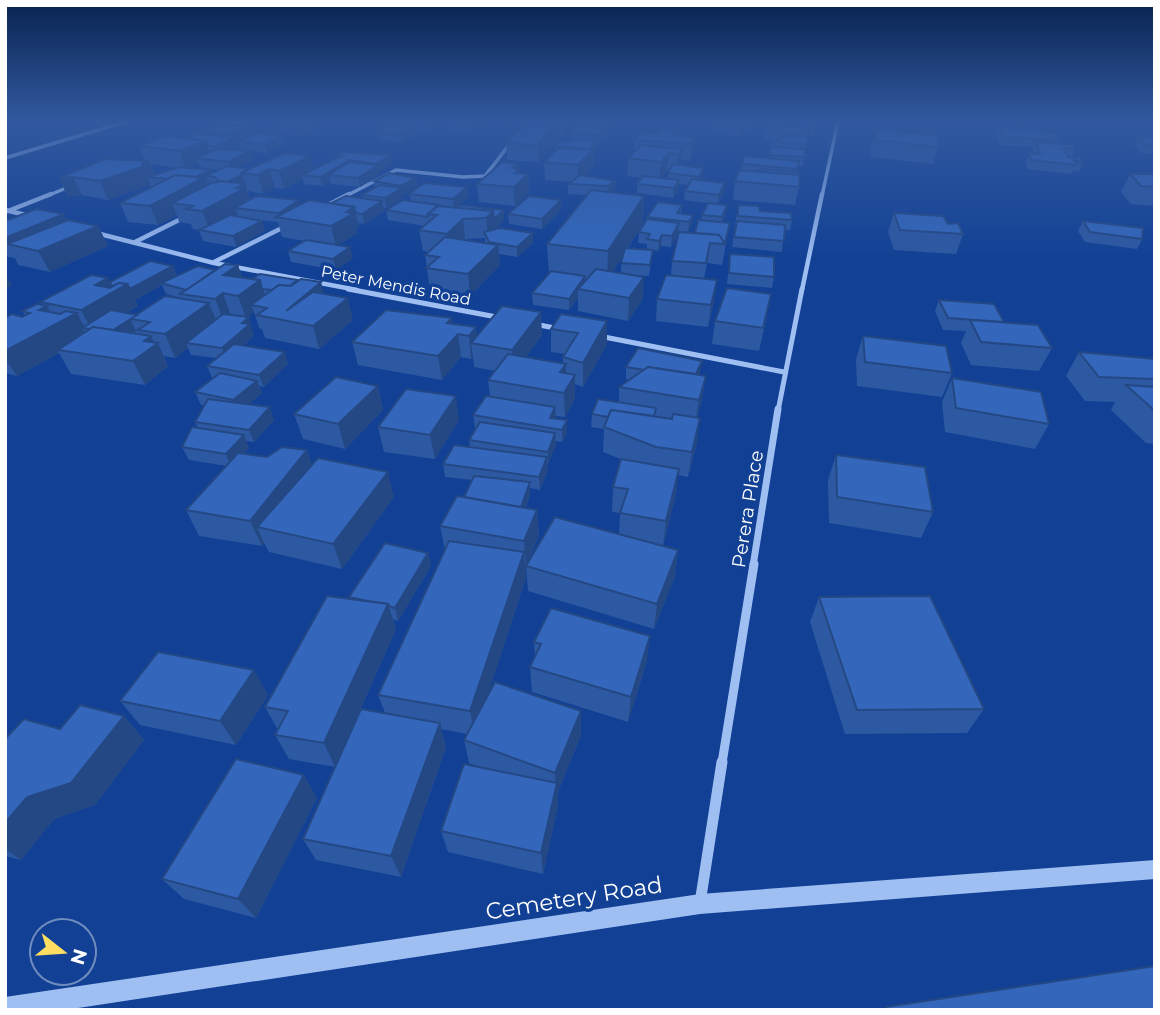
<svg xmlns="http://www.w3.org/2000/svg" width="1160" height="1015" font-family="Montserrat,sans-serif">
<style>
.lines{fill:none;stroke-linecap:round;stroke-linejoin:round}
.minor-far5{stroke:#9fbff3;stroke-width:3.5}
.minor-far4{stroke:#9fbff3;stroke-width:4.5}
.minor-far3{stroke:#9fbff3;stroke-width:5}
.minor-far2{stroke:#9fbff3;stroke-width:7}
.minor-far1{stroke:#9fbff3;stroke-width:9}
.minor{stroke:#9fbff3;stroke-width:11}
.tertiary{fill:#9fbff3;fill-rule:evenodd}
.wall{fill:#2d59a2;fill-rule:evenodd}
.shaded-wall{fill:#244884}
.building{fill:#3467bc;stroke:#244884;stroke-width:2}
.labels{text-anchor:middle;stroke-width:7;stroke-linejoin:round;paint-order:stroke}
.far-street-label{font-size:16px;fill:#fff;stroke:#114094}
.street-label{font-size:19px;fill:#fff;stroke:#114094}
.near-street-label{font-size:23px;fill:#fff;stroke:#114094}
</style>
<rect width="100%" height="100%" fill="#114094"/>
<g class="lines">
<g class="minor-far5">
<path d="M 222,127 L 242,121"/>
<path d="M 5,158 L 128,121"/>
<path d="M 47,196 L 71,186"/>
<path d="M 346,196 L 396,170 L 463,177 L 485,176 L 512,141"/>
<path d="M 822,196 L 838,121"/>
</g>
<g class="minor-far4">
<path d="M 324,207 L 349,194"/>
<path d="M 5,210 L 30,216"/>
<path d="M 8,211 L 51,194"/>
<path d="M 96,233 L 214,263 L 357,290"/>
<path d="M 135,242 L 187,216"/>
<path d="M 214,262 L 288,225"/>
<path d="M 802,290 L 822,194"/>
</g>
<g class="minor-far3">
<path d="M 348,289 L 502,318"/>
<path d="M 534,324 L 560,329"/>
<path d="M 599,336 L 784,372"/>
<path d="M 778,411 L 802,289"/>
</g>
<path class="minor-far2" d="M 753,566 L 778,409"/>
<path class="minor-far1" d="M 722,763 L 754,564"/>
<path class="minor" d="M 700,903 L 722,762"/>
<path class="tertiary" d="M 1155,860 L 1155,879 L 700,914 L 65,1010 L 5,1010 L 5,997 L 700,894 Z"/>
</g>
<g class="wall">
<path d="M 278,121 L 318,121 L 319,128 L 302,136 L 276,133 L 274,125 L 282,122 Z"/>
<path d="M 321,121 L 357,121 L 353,123 L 321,123 Z"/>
<path d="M 406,121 L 443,121 L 436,123 L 436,125 L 428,130 L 414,129 L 414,134 L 403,142 L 378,140 L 376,132 L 407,126 Z"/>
<path d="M 447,121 L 486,121 L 486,122 L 469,133 L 447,128 Z"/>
<path d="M 563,121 L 630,121 L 628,124 L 612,123 L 611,125 L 606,131 L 606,137 L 599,144 L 596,144 L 596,149 L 594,153 L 594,165 L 585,176 L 616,181 L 615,190 L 612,192 L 644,196 L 643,223 L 628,248 L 647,249 L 647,244 L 638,243 L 639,232 L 647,220 L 647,217 L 682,205 L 681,214 L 692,225 L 688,232 L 679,231 L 671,247 L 661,246 L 658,251 L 653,250 L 649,276 L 631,275 L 643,299 L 628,321 L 578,311 L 578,298 L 569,310 L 533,305 L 532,293 L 549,274 L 547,244 L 588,195 L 568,194 L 568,184 L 570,182 L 545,180 L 544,162 L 555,152 L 555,146 L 570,142 L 571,141 L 571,133 L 574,129 L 574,122 ZM 623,255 L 621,263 L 621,273 L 613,272 Z"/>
<path d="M 718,121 L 757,121 L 749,131 L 744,130 L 738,136 L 712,133 L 713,125 Z"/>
<path d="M 787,121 L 817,121 L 817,123 L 815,123 L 814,136 L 807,135 L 807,144 L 803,166 L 798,166 L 797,171 L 800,182 L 795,205 L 733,200 L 735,181 L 741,170 L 742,164 L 768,158 L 772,142 L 776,140 L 764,139 L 766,131 L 799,128 L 800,122 Z"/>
<path d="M 568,123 L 568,131 L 562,136 L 559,136 L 559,138 L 538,162 L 507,160 L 506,143 Z"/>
<path d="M 250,127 L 252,135 L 237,142 L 238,146 L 229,150 L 242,150 L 239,142 L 282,136 L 284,144 L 267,153 L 250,151 L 253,160 L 237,168 L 249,169 L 313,169 L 337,158 L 336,155 L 392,164 L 379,172 L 379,174 L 360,187 L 331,184 L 330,181 L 322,186 L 304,184 L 303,179 L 284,189 L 275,188 L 263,194 L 248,191 L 250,199 L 300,204 L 331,203 L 363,198 L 362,195 L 375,188 L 374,181 L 416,178 L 418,187 L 403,195 L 403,198 L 386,208 L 383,208 L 384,211 L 364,224 L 358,223 L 359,227 L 356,228 L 357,233 L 338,245 L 353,258 L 336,270 L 291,262 L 288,251 L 305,241 L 282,237 L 278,222 L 257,220 L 265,231 L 236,247 L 203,241 L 199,230 L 200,230 L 193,229 L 191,224 L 179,222 L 177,215 L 158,225 L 128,222 L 120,203 L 151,187 L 150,185 L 108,200 L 82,195 L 68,197 L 59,178 L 145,160 L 139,146 L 204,134 L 203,130 ZM 198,163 L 199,167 L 220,170 L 211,173 L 188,168 ZM 151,164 L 177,168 L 155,175 Z"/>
<path d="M 1000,128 L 1059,141 L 1058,144 L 1075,149 L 1072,157 L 1083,163 L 1079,172 L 1073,170 L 1072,174 L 1028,169 L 1026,162 L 1029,153 L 1033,153 L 1032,150 L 1034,147 L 1000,145 L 997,136 Z"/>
<path d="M 876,130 L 938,147 L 933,164 L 871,157 L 871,146 Z"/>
<path d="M 675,131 L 675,135 L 695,137 L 693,153 L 690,161 L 681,160 L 681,165 L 703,177 L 701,180 L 724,192 L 718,204 L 726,215 L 722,223 L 728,233 L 722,265 L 707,263 L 704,279 L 714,302 L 708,327 L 656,321 L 657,299 L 671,275 L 672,261 L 695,233 L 701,221 L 702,215 L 708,203 L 684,200 L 685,191 L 688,185 L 679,184 L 678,190 L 673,198 L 637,193 L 637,184 L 642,178 L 627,176 L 628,158 L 634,152 L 635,140 L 658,133 ZM 667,170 L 669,170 L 667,179 L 661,178 Z"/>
<path d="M 1138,137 L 1155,138 L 1155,154 L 1140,153 L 1134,145 Z"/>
<path d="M 519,169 L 519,173 L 528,174 L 529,192 L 515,206 L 479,202 L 477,184 Z"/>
<path d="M 1130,174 L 1155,174 L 1155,206 L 1131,204 L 1121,192 Z"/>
<path d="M 467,187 L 468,197 L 455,208 L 504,220 L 496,229 L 533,233 L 533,243 L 517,257 L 499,254 L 500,265 L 470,296 L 430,290 L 425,255 L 429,252 L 423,251 L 419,230 L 425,226 L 388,220 L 386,210 L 411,201 L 409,194 ZM 485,238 L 485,243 L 464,240 L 465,239 Z"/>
<path d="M 738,205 L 792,220 L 790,230 L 784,230 L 782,252 L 732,247 Z"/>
<path d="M 561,210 L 542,229 L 509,224 L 508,214 Z"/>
<path d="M 894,213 L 948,224 L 963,234 L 956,254 L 894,250 L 888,232 Z"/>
<path d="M 67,220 L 98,226 L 108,246 L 50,272 L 18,265 L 15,258 L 5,256 L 5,221 Z"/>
<path d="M 1083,221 L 1142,239 L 1137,249 L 1085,242 L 1078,231 Z"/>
<path d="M 730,254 L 774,277 L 772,288 L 727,284 Z"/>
<path d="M 238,265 L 242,278 L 324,294 L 353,320 L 319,349 L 265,338 L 262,329 L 259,328 L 254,312 L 247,317 L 254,336 L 243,346 L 288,364 L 264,387 L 259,386 L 262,393 L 248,404 L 274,420 L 254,442 L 246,441 L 249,448 L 243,454 L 267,457 L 307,450 L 312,465 L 394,497 L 342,569 L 269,552 L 264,543 L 262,546 L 199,536 L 186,510 L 227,466 L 189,460 L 182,447 L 198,428 L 195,422 L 204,405 L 201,405 L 195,392 L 213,379 L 212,378 L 207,366 L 217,358 L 191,355 L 188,348 L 175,358 L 164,356 L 168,366 L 145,385 L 71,374 L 59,353 L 17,376 L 5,373 L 5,317 L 22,317 L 25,315 L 22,311 L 42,305 L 40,302 L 108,278 L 110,282 L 173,266 L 177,276 L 215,270 ZM 162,285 L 166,294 L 180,298 L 137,315 L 126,313 L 138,306 L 135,300 Z"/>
<path d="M 939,300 L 1004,322 L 1052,348 L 1039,371 L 971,365 L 961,343 L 966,331 L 943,330 L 935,311 Z"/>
<path d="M 561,314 L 607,344 L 583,387 L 575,384 L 575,399 L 565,417 L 556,416 L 556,419 L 567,420 L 567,433 L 562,442 L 555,441 L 556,445 L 547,465 L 548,470 L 540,490 L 530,488 L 530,495 L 526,508 L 537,510 L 539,535 L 527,564 L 619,534 L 620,513 L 612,512 L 613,487 L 623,460 L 603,452 L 604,429 L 591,427 L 592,414 L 619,402 L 619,387 L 630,380 L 626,379 L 626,367 L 700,373 L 699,375 L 702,400 L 697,417 L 697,443 L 688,477 L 678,475 L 676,494 L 663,546 L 678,550 L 675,576 L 654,629 L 528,591 L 526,566 L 525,567 L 526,577 L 487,697 L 581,711 L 581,735 L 558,792 L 558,806 L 543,874 L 448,852 L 441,831 L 481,768 L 469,763 L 464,740 L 467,734 L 441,729 L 446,747 L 401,877 L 316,860 L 303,839 L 335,767 L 289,759 L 275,735 L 278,730 L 265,707 L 350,599 L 349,597 L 428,553 L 431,566 L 398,621 L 393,619 L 396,629 L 346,742 L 385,713 L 378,695 L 445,550 L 440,526 L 464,497 L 472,480 L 445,477 L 443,464 L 470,447 L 469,440 L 476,428 L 475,428 L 473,415 L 490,397 L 488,380 L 495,371 L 474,367 L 473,357 L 471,359 L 461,357 L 442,380 L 358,365 L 352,342 L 453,324 L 477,337 L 542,335 L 526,357 L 563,363 L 563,357 L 565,354 L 551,352 L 551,329 Z"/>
<path d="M 767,316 L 759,351 L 712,344 L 715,321 Z"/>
<path d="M 863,336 L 952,373 L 942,397 L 857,386 L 856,359 Z"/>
<path d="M 1079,352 L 1155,359 L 1155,444 L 1146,443 L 1111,410 L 1115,402 L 1085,401 L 1066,376 Z"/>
<path d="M 952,378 L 1049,424 L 1035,449 L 945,432 L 942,402 Z"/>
<path d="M 378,386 L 383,410 L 345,449 L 303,439 L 294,414 Z"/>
<path d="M 459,420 L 435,459 L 384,452 L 378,427 Z"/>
<path d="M 836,455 L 933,512 L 921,538 L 829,523 L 828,480 Z"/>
<path d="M 819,597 L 984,709 L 967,733 L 845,734 L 810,622 Z"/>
<path d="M 534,642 L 647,661 L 628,722 L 532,692 L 530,667 L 535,655 Z"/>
<path d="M 268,695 L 236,745 L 140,725 L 120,701 Z"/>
<path d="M 124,716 L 144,740 L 95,805 L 54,819 L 21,860 L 5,856 L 5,739 Z"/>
<path d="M 317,798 L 256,918 L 184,899 L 162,879 Z"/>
</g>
<g class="shaded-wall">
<path d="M 312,121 L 318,121 L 319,128 L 302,136 L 300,128 Z"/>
<path d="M 428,121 L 436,121 L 436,125 L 428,130 L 426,122 Z"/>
<path d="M 475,121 L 486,122 L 469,133 L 468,125 Z"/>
<path d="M 608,121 L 612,121 L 611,125 L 606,131 L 606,137 L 599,144 L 599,135 L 604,131 L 604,126 Z"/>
<path d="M 752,121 L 757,121 L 749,131 L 751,123 Z"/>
<path d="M 558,122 L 559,138 L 538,162 L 537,145 Z"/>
<path d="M 745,122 L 744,130 L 738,136 L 739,128 Z"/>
<path d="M 568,123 L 568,131 L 562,136 L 562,128 Z"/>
<path d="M 413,126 L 414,134 L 403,142 L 401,134 Z"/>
<path d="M 250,127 L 252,135 L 237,142 L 238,146 L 218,155 L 215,146 L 234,138 L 232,134 Z"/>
<path d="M 282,136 L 284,144 L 267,153 L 264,144 Z"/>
<path d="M 695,137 L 693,153 L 690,161 L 691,144 Z"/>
<path d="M 206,141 L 212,157 L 196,158 L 198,163 L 186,169 L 179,151 Z"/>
<path d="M 596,141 L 596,149 L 594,153 L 594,165 L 578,183 L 578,165 Z"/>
<path d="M 682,149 L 681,166 L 677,171 L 678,154 Z"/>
<path d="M 250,151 L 253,160 L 231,171 L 228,162 Z"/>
<path d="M 669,153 L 667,170 L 659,180 L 661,162 Z"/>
<path d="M 391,155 L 392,164 L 379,172 L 379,174 L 360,187 L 358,178 L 377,166 L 376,164 Z"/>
<path d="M 310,156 L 314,173 L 302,175 L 303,179 L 284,189 L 279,171 Z"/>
<path d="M 349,160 L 351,169 L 329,175 L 330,181 L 322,186 L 320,177 Z"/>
<path d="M 149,161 L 156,178 L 148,177 L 150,185 L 108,200 L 100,181 Z"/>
<path d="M 518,164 L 518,170 L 519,169 L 520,182 L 528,174 L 529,192 L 515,206 L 512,168 Z"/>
<path d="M 704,168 L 703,177 L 698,187 L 699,177 Z"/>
<path d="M 269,169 L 275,188 L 263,194 L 258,175 Z"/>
<path d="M 210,170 L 213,176 L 206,176 L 209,182 L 205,183 L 210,196 L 172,203 L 177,215 L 158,225 L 150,206 L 187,181 Z"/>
<path d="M 242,175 L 251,202 L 235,208 L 238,215 L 210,231 L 202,211 L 225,182 Z"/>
<path d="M 73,177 L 82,195 L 68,197 L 59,178 Z"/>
<path d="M 416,178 L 418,187 L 403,195 L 403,198 L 386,208 L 385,198 L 401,189 L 401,186 Z"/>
<path d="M 679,180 L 678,190 L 673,198 L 674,188 Z"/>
<path d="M 616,181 L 615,190 L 608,196 L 608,186 Z"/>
<path d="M 725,183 L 724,192 L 717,204 L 719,195 Z"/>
<path d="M 467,187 L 468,197 L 454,209 L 453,199 Z"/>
<path d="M 644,196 L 643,223 L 607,281 L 608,251 Z"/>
<path d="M 299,200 L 301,210 L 280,217 L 279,213 Z"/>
<path d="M 561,200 L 561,210 L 542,229 L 542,219 Z"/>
<path d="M 382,201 L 384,211 L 364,224 L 362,214 Z"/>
<path d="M 727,205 L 726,215 L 720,227 L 722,217 Z"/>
<path d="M 354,207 L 359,227 L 356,228 L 357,233 L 336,247 L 331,226 L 346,212 Z"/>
<path d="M 504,210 L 504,220 L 495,230 L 494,219 Z"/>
<path d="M 493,211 L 495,231 L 488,238 L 486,218 Z"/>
<path d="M 64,214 L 74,234 L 8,244 L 5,238 Z"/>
<path d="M 693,215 L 692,225 L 688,232 L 689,222 Z"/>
<path d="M 463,219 L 465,239 L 450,254 L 447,234 Z"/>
<path d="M 262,221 L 265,231 L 236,247 L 233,236 Z"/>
<path d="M 679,223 L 678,233 L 671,247 L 672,236 Z"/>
<path d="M 98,226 L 108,246 L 50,272 L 38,251 Z"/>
<path d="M 533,233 L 533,243 L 517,257 L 517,247 Z"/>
<path d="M 662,235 L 661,246 L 658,251 L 659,241 Z"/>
<path d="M 498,245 L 500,265 L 470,296 L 468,274 Z"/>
<path d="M 350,247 L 353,258 L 336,270 L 333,259 Z"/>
<path d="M 238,265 L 245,286 L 226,283 L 188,295 Z"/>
<path d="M 173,266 L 177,277 L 161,283 L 162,285 L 135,300 L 138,306 L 96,330 L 91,329 L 81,310 L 95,285 L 108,278 L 114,291 L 127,284 Z"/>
<path d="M 5,273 L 12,285 L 5,289 Z"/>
<path d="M 585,276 L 585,287 L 578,289 L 578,298 L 569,310 L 569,299 Z"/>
<path d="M 644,277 L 643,299 L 628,321 L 629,298 Z"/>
<path d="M 260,280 L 267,302 L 251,305 L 254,312 L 246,318 L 238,296 Z"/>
<path d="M 717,280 L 714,302 L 708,327 L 711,305 Z"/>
<path d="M 321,282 L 327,304 L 286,311 Z"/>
<path d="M 223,293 L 231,316 L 224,321 L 215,299 Z"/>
<path d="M 348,298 L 353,320 L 319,349 L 313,326 Z"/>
<path d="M 209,303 L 218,325 L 186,343 L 188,348 L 175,358 L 165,334 Z"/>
<path d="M 47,306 L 57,324 L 77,313 L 85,328 L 82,328 L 87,337 L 58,350 L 59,353 L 17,376 L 5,359 L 5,351 L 39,310 Z"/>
<path d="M 541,312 L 542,335 L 514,374 L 512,350 Z"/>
<path d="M 249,317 L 254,336 L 227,360 L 222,348 L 242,323 Z"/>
<path d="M 452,318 L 454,338 L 458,334 L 461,357 L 442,380 L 438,356 L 447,323 Z"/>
<path d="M 130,319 L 136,331 L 115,345 L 109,333 Z"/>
<path d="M 607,321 L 607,344 L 583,387 L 583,363 Z"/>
<path d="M 476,327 L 478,344 L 471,343 L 473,357 L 471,359 L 469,336 Z"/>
<path d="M 151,336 L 155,344 L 158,343 L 168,366 L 145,385 L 133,361 L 144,341 Z"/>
<path d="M 285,352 L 288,364 L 264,387 L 259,375 Z"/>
<path d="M 702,361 L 700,373 L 692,392 L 693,380 Z"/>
<path d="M 566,364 L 566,387 L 560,372 Z"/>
<path d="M 575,375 L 575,399 L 565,417 L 564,393 Z"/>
<path d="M 706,376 L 702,400 L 695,425 L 699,400 Z"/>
<path d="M 257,381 L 262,393 L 239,413 L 233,400 Z"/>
<path d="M 378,386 L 383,410 L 345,449 L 338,424 Z"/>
<path d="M 456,396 L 459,420 L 435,459 L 430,435 Z"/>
<path d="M 270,407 L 274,420 L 254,442 L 249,430 Z"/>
<path d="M 555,407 L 556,420 L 550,418 Z"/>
<path d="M 700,418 L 697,443 L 688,477 L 692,452 Z"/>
<path d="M 567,420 L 567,433 L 562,442 L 562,430 Z"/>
<path d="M 555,433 L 556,445 L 548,465 L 548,452 Z"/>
<path d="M 244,435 L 249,448 L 231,467 L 226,454 Z"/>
<path d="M 307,450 L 316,476 L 257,527 L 264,543 L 262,546 L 250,521 Z"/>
<path d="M 547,457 L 548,470 L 540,490 L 539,477 Z"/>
<path d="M 679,469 L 676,494 L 663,546 L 666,521 Z"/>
<path d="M 388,472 L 394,497 L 342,569 L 333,544 Z"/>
<path d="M 530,482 L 530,495 L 521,523 L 520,510 Z"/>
<path d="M 537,510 L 539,535 L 526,567 L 524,541 Z"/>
<path d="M 678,550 L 675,576 L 654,629 L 657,604 Z"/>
<path d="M 524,552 L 526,577 L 475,735 L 470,711 Z"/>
<path d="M 428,553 L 431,566 L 398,621 L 395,608 Z"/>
<path d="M 388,604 L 396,629 L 335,767 L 324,743 Z"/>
<path d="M 650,636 L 647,661 L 628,722 L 631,697 Z"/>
<path d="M 254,670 L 268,695 L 236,745 L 220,721 Z"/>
<path d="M 581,711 L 581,735 L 558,792 L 558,806 L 543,874 L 541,853 L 556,790 L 555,773 Z"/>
<path d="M 124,716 L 144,740 L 95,805 L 54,819 L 21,860 L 5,849 L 5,823 L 27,797 Z"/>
<path d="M 440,723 L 446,747 L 401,877 L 391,856 Z"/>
<path d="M 304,775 L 317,798 L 256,918 L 238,899 Z"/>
</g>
<g class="building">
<path d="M 283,121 L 314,121 L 300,128 L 274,125 Z"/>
<path d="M 450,121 L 475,121 L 468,125 Z"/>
<path d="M 528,121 L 558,122 L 537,145 L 506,143 Z"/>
<path d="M 541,121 L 549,121 L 568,123 L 562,128 L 558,128 L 558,122 Z"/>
<path d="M 574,121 L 608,121 L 604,126 L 580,124 Z"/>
<path d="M 718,121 L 734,122 L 735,121 L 752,121 L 751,123 L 745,122 L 739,128 L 713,125 Z"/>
<path d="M 800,121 L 815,121 L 815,128 L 799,127 Z"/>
<path d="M 221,123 L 250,127 L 232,134 L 203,130 Z"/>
<path d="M 387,125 L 413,126 L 401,134 L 376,132 Z"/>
<path d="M 767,125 L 808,129 L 807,134 L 766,131 Z"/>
<path d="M 578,126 L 606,129 L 599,135 L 571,133 Z"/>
<path d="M 1000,128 L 1054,133 L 1059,141 L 1003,136 Z"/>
<path d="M 660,130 L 675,131 L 673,135 L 695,137 L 691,144 L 635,140 L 641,132 L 658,133 Z"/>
<path d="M 876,130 L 938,136 L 938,147 L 876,140 Z"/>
<path d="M 196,133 L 235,138 L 215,146 L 208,146 L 206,141 L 185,138 Z"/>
<path d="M 258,133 L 282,136 L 264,144 L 239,142 Z"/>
<path d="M 167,136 L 206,141 L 179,151 L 139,146 Z"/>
<path d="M 788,136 L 808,137 L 807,144 L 772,142 Z"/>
<path d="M 1138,137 L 1155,138 L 1155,145 L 1144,144 Z"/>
<path d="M 573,139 L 596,141 L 591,149 L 555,146 L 558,142 L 570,142 Z"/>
<path d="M 1036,142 L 1073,145 L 1075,149 L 1064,148 L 1068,157 L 1081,158 L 1083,163 L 1074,160 L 1076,165 L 1031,160 L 1029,153 L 1040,154 Z"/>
<path d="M 641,145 L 682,149 L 678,154 L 669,153 L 661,162 L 628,158 Z"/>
<path d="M 771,147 L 805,149 L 805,157 L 769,155 Z"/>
<path d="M 559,148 L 582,150 L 594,148 L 578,165 L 544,162 Z"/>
<path d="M 216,149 L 250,151 L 228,162 L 196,158 Z"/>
<path d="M 342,152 L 391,155 L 376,164 L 349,160 L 320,177 L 302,175 L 341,156 L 336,155 Z"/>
<path d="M 285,153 L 310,156 L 279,171 L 269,169 L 258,175 L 241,173 Z"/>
<path d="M 744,156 L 799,161 L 797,169 L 742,164 Z"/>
<path d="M 105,159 L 149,161 L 141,164 L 148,165 L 100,181 L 73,177 L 59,178 Z"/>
<path d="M 349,162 L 378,165 L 358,178 L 329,175 Z"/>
<path d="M 502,162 L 518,164 L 512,168 L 519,169 L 515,173 L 528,174 L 514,187 L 477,184 Z"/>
<path d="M 673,164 L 704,168 L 699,177 L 668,173 Z"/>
<path d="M 227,166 L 249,169 L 241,173 L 242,175 L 227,182 L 218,181 L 215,177 L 206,176 Z"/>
<path d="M 180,167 L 210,170 L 196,177 L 175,175 L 167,179 L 148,177 Z"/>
<path d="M 760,169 L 799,172 L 799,175 L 760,172 Z"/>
<path d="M 739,170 L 800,175 L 799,187 L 735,181 Z"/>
<path d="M 389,173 L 416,178 L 401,186 L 374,181 Z"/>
<path d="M 1130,174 L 1155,174 L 1155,187 L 1141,186 Z"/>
<path d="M 175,175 L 203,178 L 150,206 L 120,203 Z"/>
<path d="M 581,175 L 616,181 L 608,186 L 568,184 Z"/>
<path d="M 643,176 L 679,180 L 674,188 L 637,184 Z"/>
<path d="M 692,179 L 725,183 L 719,195 L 685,191 Z"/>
<path d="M 223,181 L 245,184 L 236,188 L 244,189 L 202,211 L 186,209 L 193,206 L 172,203 L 211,183 Z"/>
<path d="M 424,183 L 467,187 L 453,199 L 409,194 Z"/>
<path d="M 380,185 L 402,188 L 385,198 L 362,195 Z"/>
<path d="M 591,190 L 644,196 L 608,251 L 547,244 Z"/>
<path d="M 256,196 L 299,200 L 279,213 L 235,208 Z"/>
<path d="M 346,196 L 382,201 L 362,214 L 356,213 L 354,207 L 331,203 Z"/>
<path d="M 529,196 L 561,200 L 542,219 L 508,214 Z"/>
<path d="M 309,200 L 354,207 L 346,212 L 353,214 L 331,226 L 276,217 Z"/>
<path d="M 403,200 L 438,205 L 428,214 L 428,217 L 386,210 Z"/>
<path d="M 658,202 L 682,205 L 677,213 L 693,215 L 689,222 L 647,217 Z"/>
<path d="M 708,203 L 727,205 L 722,217 L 702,215 Z"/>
<path d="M 460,205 L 504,210 L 494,219 L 493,211 L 457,208 Z"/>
<path d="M 738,205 L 759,206 L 760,211 L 791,213 L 792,220 L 738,216 Z"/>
<path d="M 438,206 L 493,211 L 486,218 L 463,219 L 447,234 L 419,230 L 437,215 L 428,214 Z"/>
<path d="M 36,209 L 64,214 L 5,238 L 5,221 Z"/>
<path d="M 894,213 L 943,216 L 948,224 L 958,223 L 963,234 L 900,230 Z"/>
<path d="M 230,215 L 262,221 L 233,236 L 199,230 Z"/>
<path d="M 647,219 L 679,223 L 672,236 L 662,235 L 659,241 L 647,239 L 650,234 L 639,232 Z"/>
<path d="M 68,220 L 98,226 L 38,251 L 7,244 Z"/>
<path d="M 698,220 L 730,223 L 725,243 L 724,242 L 719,235 L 695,233 Z"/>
<path d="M 737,221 L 785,225 L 784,241 L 734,237 Z"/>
<path d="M 1083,221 L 1143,228 L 1142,239 L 1090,232 Z"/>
<path d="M 500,228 L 533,233 L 517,247 L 489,242 L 484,232 Z"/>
<path d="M 679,232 L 719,235 L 725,244 L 710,243 L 706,263 L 672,261 Z"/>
<path d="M 445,237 L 498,245 L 468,274 L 426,268 L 439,257 L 425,255 Z"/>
<path d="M 306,240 L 350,247 L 333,259 L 288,251 Z"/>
<path d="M 625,248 L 653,250 L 650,265 L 621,263 Z"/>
<path d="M 730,254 L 774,257 L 774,277 L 729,273 Z"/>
<path d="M 150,261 L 173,266 L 130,289 L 127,284 L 119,283 L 113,286 L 111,285 L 110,282 Z"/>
<path d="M 225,264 L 238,265 L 223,275 L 260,280 L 238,296 L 223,293 L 215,299 L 180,294 Z"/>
<path d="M 198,266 L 215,270 L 186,290 L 161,283 Z"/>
<path d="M 596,269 L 644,277 L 629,298 L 578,289 Z"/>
<path d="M 551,271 L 585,276 L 569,299 L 532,293 Z"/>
<path d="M 260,274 L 298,280 L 289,286 L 279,285 L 272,290 L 262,289 L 260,280 L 252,279 Z"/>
<path d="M 91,275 L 108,278 L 95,285 L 110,288 L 119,283 L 127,284 L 81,310 L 40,302 Z"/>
<path d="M 666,275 L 717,280 L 711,305 L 657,299 Z"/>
<path d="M 301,279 L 321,282 L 286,311 L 313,292 L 348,298 L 313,326 L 257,315 L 267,308 L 251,305 L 279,285 L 291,286 Z"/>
<path d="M 727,288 L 771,294 L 763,328 L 715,321 Z"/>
<path d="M 165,296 L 209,303 L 165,334 L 138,330 L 150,322 L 130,319 Z"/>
<path d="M 939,300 L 994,304 L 1004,322 L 948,318 Z"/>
<path d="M 37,304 L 47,306 L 39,310 L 60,314 L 66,311 L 77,313 L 5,351 L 5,318 L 12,314 L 22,317 L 30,313 L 22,311 Z"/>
<path d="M 502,306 L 541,312 L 512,350 L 471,343 Z"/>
<path d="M 111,310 L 137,315 L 113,330 L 93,327 L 90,329 L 82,328 Z"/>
<path d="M 386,310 L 452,318 L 447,323 L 476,327 L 469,336 L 458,334 L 438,356 L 352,342 Z"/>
<path d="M 223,314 L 249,317 L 242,323 L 250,324 L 222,348 L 186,343 Z"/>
<path d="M 561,314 L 607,321 L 583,363 L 563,357 L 578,333 L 551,329 Z"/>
<path d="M 970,320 L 1038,325 L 1052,348 L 981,342 Z"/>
<path d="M 93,327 L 151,336 L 144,341 L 158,343 L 133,361 L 58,350 Z"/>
<path d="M 863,336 L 946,346 L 952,373 L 865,362 Z"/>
<path d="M 234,344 L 285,352 L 259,375 L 207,366 Z"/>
<path d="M 638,348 L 702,361 L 696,374 L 648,367 L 644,370 L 626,367 Z"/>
<path d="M 1079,352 L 1155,359 L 1155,379 L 1099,377 Z"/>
<path d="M 508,354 L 566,364 L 560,372 L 575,375 L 564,393 L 488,380 Z"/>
<path d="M 648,367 L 706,376 L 699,400 L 619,387 Z"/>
<path d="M 220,373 L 257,381 L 233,400 L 195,392 Z"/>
<path d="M 336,377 L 378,386 L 338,424 L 294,414 Z"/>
<path d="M 952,378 L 1041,392 L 1049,424 L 956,408 Z"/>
<path d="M 1126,385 L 1155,387 L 1155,411 Z"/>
<path d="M 406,389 L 456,396 L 430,435 L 378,427 Z"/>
<path d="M 486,396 L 555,407 L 550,418 L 567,420 L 562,430 L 473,415 Z"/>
<path d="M 208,399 L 270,407 L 249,430 L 195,422 Z"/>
<path d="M 598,399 L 656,408 L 654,416 L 611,410 L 608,417 L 592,414 Z"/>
<path d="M 611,410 L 672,419 L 673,414 L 700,418 L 692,452 L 656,447 L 604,427 Z"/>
<path d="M 480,422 L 555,433 L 548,452 L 469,440 Z"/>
<path d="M 192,427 L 244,435 L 226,454 L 182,447 Z"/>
<path d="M 454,445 L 547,457 L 539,477 L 443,464 Z"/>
<path d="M 282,447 L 307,450 L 250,521 L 186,510 L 238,453 L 267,457 Z"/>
<path d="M 836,455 L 925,467 L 933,512 L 837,497 Z"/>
<path d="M 318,458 L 388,472 L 333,544 L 257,527 Z"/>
<path d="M 621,459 L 679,469 L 666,521 L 620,513 L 628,489 L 613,487 Z"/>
<path d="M 474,476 L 530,482 L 521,507 L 464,497 Z"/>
<path d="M 457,496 L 537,510 L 524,541 L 440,526 Z"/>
<path d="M 555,517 L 678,550 L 657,604 L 526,566 Z"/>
<path d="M 449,541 L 524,552 L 470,711 L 378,695 Z"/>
<path d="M 385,543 L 428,553 L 395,608 L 389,606 L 388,604 L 368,601 L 349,597 Z"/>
<path d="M 327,596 L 388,604 L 324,743 L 275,735 L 288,711 L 265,707 Z"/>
<path d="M 930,596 L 984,709 L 857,710 L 819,597 Z"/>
<path d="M 551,608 L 650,636 L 631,697 L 530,667 L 541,644 L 534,642 Z"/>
<path d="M 158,652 L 254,670 L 220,721 L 120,701 Z"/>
<path d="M 495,682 L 581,711 L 555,773 L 464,740 Z"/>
<path d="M 80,705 L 124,716 L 71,783 L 27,797 L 5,823 L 5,739 L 24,719 L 60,729 Z"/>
<path d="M 361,709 L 440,723 L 391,856 L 303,839 Z"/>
<path d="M 236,759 L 304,775 L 238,899 L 162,879 Z"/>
<path d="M 464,764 L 557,783 L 541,853 L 441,831 Z"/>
<path d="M 1155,966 L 1155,1010 L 887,1010 L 886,1007 Z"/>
</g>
<linearGradient id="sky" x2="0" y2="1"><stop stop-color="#092351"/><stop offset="0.46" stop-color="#32599f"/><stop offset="1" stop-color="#32599f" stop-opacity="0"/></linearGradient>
<rect width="1160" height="263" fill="url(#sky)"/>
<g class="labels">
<g class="far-street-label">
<text transform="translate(396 285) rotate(11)" y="6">Peter Mendis Road</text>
</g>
<g class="street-label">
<text transform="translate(747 509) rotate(-81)" y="7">Perera Place</text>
</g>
<g class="near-street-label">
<text transform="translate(574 898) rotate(-9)" y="8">Cemetery Road</text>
</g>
</g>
<rect width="1160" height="1015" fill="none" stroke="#ffffff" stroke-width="14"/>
<g transform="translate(63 952) rotate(107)"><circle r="33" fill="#114094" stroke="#708cbf" stroke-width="2"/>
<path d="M0-5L12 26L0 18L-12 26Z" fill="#ffde61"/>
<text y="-10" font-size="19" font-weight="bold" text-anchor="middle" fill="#ffffff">N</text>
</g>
</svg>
